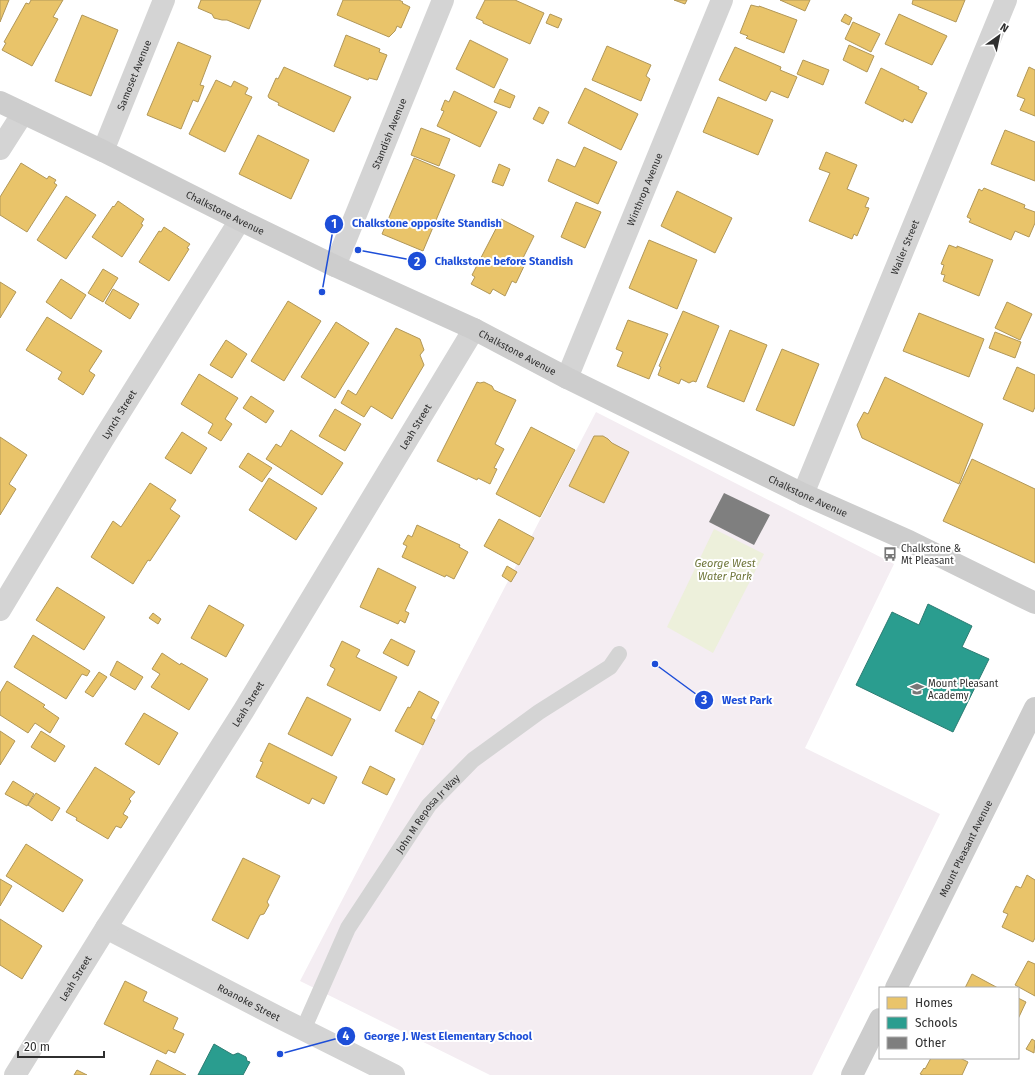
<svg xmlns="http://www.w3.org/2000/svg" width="1035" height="1075" font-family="'Fira Sans',sans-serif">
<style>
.green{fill:#f4edf2}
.water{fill:#edf0db}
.homes{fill:#e9c46a;stroke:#b19758}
.schools{fill:#2a9d8f;stroke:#2c7c72}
.building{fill:#7f7f7f}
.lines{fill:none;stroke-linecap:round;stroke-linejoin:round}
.lane{stroke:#d4d4d4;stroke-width:16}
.street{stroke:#d4d4d4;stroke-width:22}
.secondary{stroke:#cdcdcd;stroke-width:22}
.labels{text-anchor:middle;stroke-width:4;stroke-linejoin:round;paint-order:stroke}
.street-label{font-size:10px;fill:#2f2f2f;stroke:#fff}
.poi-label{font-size:10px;fill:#2f2f2f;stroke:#fff;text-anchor:start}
.water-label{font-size:11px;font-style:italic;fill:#70773c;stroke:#fff}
.leader{fill:none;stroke:#1d4ed8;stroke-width:1.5}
.callout-dot{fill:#1d4ed8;stroke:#fff;stroke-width:1.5}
.mark-label{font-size:12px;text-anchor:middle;font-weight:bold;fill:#fff}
.callout-label{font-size:11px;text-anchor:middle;font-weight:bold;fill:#1d4ed8;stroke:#fff;stroke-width:4;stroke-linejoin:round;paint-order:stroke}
</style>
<rect width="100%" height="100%" fill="#fff"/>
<path class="green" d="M 596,412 L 894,564 L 805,748 L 940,814 L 812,1075 L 490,1075 L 300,981 Z"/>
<path class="water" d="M 714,529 L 764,554 L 713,653 L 667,627 Z"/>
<g class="homes">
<path d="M 0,0 L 9,0 L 0,22 Z"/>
<path d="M 31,0 L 63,0 L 53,17 L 58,19 L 32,66 L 2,50 L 6,43 L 4,42 L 26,3 L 29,4 Z"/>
<path d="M 201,0 L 261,0 L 249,29 L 227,20 L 222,20 L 214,18 L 212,14 L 198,8 Z"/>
<path d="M 343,0 L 399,0 L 403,2 L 402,3 L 410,7 L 401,28 L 397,26 L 395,31 L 389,37 L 337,15 Z"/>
<path d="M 485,0 L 515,0 L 544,13 L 530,44 L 483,23 L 483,21 L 476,18 Z"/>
<path d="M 674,0 L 687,0 L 685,4 Z"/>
<path d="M 780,0 L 810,0 L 805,11 Z"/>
<path d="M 913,0 L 965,0 L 956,22 L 912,4 Z"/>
<path d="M 751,5 L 759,7 L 759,6 L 797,20 L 784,53 L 746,38 L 748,36 L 740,33 Z"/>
<path d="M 550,14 L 562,19 L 558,28 L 546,23 Z"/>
<path d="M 845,14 L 852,18 L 849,25 L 841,21 Z"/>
<path d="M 899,14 L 947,36 L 932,65 L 885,44 Z"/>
<path d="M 82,15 L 118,30 L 91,96 L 55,81 Z"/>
<path d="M 853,22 L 880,34 L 871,52 L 845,39 Z"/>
<path d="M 346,35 L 380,49 L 379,52 L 387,55 L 377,80 L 369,78 L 368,80 L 334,66 Z"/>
<path d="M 470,40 L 508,59 L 494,88 L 456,69 Z"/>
<path d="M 178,42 L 211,56 L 200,85 L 204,86 L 198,102 L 193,100 L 181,129 L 147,115 Z"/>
<path d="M 849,45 L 874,56 L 867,72 L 843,60 Z"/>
<path d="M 607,46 L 651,65 L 646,76 L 650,79 L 641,101 L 592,80 Z"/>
<path d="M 735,47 L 781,67 L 780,70 L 797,77 L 788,98 L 771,91 L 766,101 L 719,80 Z"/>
<path d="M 803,60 L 829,70 L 823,85 L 797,74 Z"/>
<path d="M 284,67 L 351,97 L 334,132 L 278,105 L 279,103 L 269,98 L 268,96 L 276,78 L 278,79 Z"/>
<path d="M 1029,67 L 1035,70 L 1035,116 L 1020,110 L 1025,99 L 1017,96 Z"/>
<path d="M 881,68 L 919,87 L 918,89 L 927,93 L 912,123 L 904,119 L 903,122 L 865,103 Z"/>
<path d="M 216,80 L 231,87 L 234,81 L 248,88 L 245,94 L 252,97 L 225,152 L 189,134 Z"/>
<path d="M 585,88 L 638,114 L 621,150 L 568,123 Z"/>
<path d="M 500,89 L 515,96 L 510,108 L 494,102 Z"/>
<path d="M 454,91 L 497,112 L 480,147 L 437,126 L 444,111 L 441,110 L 445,100 L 449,102 Z"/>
<path d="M 718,97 L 773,120 L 758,155 L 703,132 Z"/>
<path d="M 539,107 L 549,112 L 543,124 L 533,119 Z"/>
<path d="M 421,128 L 450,139 L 439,166 L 411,155 Z"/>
<path d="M 1005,130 L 1035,142 L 1035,181 L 991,164 Z"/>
<path d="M 258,135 L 309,160 L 291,199 L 239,174 Z"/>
<path d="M 584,147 L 617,162 L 598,204 L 548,181 L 557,159 L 575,167 Z"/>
<path d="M 826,152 L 857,165 L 847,189 L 869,198 L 865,207 L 869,208 L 857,236 L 854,234 L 852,239 L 809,221 L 830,173 L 819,169 Z"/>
<path d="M 414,158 L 455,175 L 423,251 L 382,234 Z"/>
<path d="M 21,163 L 47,179 L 49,176 L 56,180 L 54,183 L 57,185 L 27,232 L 0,215 L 0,197 Z"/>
<path d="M 499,164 L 510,169 L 503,186 L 492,182 Z"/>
<path d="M 984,188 L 1025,205 L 1024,208 L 1035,212 L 1035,223 L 1029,237 L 1015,231 L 1011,240 L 969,222 L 971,219 L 967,217 L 979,189 L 982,191 Z"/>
<path d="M 677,191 L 732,218 L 715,253 L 661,226 Z"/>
<path d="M 66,196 L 96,215 L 66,259 L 37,240 Z"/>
<path d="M 118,201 L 144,219 L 141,224 L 143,225 L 122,257 L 92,237 L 113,206 L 114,207 Z"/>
<path d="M 576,202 L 601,212 L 585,248 L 561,237 Z"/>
<path d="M 501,219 L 534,236 L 521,262 L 525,264 L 516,283 L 512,281 L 505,296 L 493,289 L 490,294 L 471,284 L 475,277 L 472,275 Z"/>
<path d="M 164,227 L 190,244 L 187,248 L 189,249 L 169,281 L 139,262 L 159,231 L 161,232 Z"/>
<path d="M 649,240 L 697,260 L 677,309 L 629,288 Z"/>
<path d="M 949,245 L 957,248 L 957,246 L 993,260 L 979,296 L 943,281 L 945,275 L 941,274 L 944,265 L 941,264 Z"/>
<path d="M 103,269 L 118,278 L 103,302 L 88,293 Z"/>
<path d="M 61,279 L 86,295 L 71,319 L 46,302 Z"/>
<path d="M 0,282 L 16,292 L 0,318 Z"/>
<path d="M 113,289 L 139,304 L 130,319 L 105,303 Z"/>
<path d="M 288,301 L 321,321 L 284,381 L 251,361 Z"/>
<path d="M 1007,302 L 1032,314 L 1020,340 L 995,328 Z"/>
<path d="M 683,311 L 719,326 L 696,382 L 693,381 L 689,383 L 681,379 L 679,384 L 658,375 L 661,367 L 659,366 Z"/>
<path d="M 919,313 L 984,339 L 969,377 L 903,351 Z"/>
<path d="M 47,317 L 102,351 L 89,371 L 95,375 L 83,395 L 58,379 L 62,372 L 26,350 Z"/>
<path d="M 628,320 L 668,334 L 649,379 L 617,366 L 623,352 L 616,349 Z"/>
<path d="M 336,322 L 369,343 L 335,398 L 301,377 Z"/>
<path d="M 396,328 L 420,339 L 424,350 L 420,355 L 424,365 L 392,419 L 371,406 L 364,417 L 341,403 L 348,390 L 356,395 Z"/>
<path d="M 730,330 L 767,345 L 744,402 L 707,387 Z"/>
<path d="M 995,332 L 1021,342 L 1015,358 L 989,348 Z"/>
<path d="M 226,340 L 247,354 L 232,378 L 210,365 Z"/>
<path d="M 782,349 L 819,364 L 794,426 L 756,410 Z"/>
<path d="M 1017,367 L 1035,375 L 1035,407 L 1033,412 L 1003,399 Z"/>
<path d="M 199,374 L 238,398 L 225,419 L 232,424 L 221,441 L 208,433 L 213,424 L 181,404 Z"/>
<path d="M 885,377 L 983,424 L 959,484 L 862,438 L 857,425 L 864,412 L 868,414 Z"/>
<path d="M 477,382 L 480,383 L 484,382 L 492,386 L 494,390 L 516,400 L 495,444 L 504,449 L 494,468 L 497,469 L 490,484 L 478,478 L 477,480 L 437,461 Z"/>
<path d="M 251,396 L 274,411 L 266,423 L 243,408 Z"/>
<path d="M 335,409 L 361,424 L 345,451 L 319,436 Z"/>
<path d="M 531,427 L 575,450 L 540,517 L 496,494 Z"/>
<path d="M 291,430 L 343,463 L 322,495 L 266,459 L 276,444 L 281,447 Z"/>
<path d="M 182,432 L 207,448 L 191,474 L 165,458 Z"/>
<path d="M 594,436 L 603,436 L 608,439 L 612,443 L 629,452 L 604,503 L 569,486 Z"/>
<path d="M 0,437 L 27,455 L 9,484 L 16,489 L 0,515 Z"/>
<path d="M 248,453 L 272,468 L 262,482 L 239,467 Z"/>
<path d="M 972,459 L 1035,489 L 1035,563 L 943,521 Z"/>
<path d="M 269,478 L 317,508 L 296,540 L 249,510 Z"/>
<path d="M 150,483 L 176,500 L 170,509 L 180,516 L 150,561 L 148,560 L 133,584 L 91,557 L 113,521 L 121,527 Z"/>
<path d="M 499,519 L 534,538 L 519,565 L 484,546 Z"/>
<path d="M 417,525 L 460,545 L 459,547 L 468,552 L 454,579 L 446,575 L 445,577 L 402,557 L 407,546 L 403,544 L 408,535 L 412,537 Z"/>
<path d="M 507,566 L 517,572 L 511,582 L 502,576 Z"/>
<path d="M 378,568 L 416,587 L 405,611 L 409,613 L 405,623 L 400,620 L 398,624 L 360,607 Z"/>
<path d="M 57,587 L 105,617 L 84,650 L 36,620 Z"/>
<path d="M 209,605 L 244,625 L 226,657 L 191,638 Z"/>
<path d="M 153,613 L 161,619 L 158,624 L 149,618 Z"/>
<path d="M 33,635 L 90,671 L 87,676 L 82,674 L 66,699 L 14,667 Z"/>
<path d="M 391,639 L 415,651 L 408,666 L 383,653 Z"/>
<path d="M 342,641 L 360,650 L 356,657 L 397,677 L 380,711 L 327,685 L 335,669 L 330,666 Z"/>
<path d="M 162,653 L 180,665 L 181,663 L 208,679 L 189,710 L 151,687 L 160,674 L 152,669 Z"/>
<path d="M 117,661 L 143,677 L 135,690 L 110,675 Z"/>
<path d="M 99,672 L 107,677 L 93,697 L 85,692 Z"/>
<path d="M 7,681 L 45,705 L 43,707 L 59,718 L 50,733 L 35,723 L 28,733 L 0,715 L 0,693 Z"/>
<path d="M 419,691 L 439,702 L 431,718 L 435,720 L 423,745 L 395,731 L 408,707 L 410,708 Z"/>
<path d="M 307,697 L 351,719 L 332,756 L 288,734 Z"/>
<path d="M 144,713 L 178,733 L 159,765 L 125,744 Z"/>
<path d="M 0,731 L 15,741 L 0,765 Z"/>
<path d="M 41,731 L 65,746 L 55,762 L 31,747 Z"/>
<path d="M 269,743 L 337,777 L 324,804 L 312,798 L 309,804 L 256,777 L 263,762 L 260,761 Z"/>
<path d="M 370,766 L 395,779 L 387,795 L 362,783 Z"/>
<path d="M 95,767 L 135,792 L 129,799 L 131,801 L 123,814 L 128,817 L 121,828 L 116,826 L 108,839 L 76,820 L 77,818 L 66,812 Z"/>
<path d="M 13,781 L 34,794 L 27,806 L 5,794 Z"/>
<path d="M 36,793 L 60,808 L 52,821 L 28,805 Z"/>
<path d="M 26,844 L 83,880 L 63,912 L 6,876 Z"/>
<path d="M 243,858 L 280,876 L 267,902 L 269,905 L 264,914 L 260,915 L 248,939 L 212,920 Z"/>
<path d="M 1027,875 L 1035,880 L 1035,938 L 1033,942 L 1002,927 L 1008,914 L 1003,912 L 1016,886 L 1021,888 Z"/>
<path d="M 0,879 L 12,886 L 0,906 Z"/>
<path d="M 0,919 L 42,946 L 22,979 L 0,965 Z"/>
<path d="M 1028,961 L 1035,964 L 1035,996 L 1015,985 Z"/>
<path d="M 972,974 L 998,988 L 965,988 Z"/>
<path d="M 125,981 L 147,992 L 143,1001 L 178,1018 L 173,1029 L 184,1034 L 175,1053 L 168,1050 L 166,1054 L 104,1024 Z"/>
<path d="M 1018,998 L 1026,1002 L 1018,1019 Z"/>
<path d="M 1032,1039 L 1035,1041 L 1034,1053 L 1026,1049 Z"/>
<path d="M 931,1058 L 960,1058 L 968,1062 L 962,1075 L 923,1075 L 920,1074 L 924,1068 L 925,1069 Z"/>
<path d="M 157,1060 L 186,1075 L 150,1075 Z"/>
<path d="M 77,1070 L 87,1075 L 74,1075 Z"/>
</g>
<g class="schools">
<path d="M 928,604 L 972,626 L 962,647 L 989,659 L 953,732 L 856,685 L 892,612 L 919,625 Z"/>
<path d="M 214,1044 L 233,1055 L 238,1053 L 246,1057 L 247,1061 L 250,1062 L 243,1075 L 198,1075 Z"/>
</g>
<path class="building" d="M 724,493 L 770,515 L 754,545 L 709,522 Z"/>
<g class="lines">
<path class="lane" id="s1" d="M 303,1030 L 348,928 L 429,805 L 473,760 L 539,712 L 610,667 L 619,654"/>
<g class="street">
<path d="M 0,149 L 23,113"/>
<path id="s2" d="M 103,151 L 164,0"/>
<path id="s3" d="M 335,266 L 443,0"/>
<path id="s4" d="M 567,378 L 722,0"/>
<path id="s5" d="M 803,494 L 1006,0"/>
<path id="s6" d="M 0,610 L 102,441 L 240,220"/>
<path id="s7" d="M 106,928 L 280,1018 L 394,1075"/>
<path id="s8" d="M 15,1075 L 106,928 L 244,710 L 474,329"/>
</g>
<g class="secondary">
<path id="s9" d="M 0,102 L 103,151 L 240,220 L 335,266 L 474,329 L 567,378 L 803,494 L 909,541 L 1035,603"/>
<path id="s10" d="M 896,988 L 1035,708"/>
<path d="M 852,1075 L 880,1019"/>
</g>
</g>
<defs>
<symbol id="bus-bare" viewBox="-9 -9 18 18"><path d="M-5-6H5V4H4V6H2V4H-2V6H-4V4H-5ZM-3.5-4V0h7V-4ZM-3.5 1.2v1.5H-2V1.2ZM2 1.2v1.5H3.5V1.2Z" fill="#787878" stroke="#fff" stroke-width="2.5" paint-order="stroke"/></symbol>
<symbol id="school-bare" viewBox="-9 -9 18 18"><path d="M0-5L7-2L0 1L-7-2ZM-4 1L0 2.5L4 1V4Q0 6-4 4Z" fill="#787878" stroke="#fff" stroke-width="2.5" paint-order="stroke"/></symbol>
</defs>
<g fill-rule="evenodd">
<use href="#bus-bare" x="880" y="544" width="20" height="20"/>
<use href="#school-bare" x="907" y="679" width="20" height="20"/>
</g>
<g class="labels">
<g class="street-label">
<text dy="4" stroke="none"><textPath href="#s2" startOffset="82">Samoset Avenue</textPath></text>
<text dy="4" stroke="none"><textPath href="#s3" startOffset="143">Standish Avenue</textPath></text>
<text dy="4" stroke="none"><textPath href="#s4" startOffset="204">Winthrop Avenue</textPath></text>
<text dy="4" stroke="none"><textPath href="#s9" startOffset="251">Chalkstone Avenue</textPath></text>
<text dy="4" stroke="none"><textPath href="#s5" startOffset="267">Waller Street</textPath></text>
<text dy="4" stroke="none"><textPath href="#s9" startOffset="575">Chalkstone Avenue</textPath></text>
<text dy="4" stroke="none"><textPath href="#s6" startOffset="229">Lynch Street</textPath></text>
<text dy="4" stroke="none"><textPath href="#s8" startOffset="762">Leah Street</textPath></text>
<text dy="4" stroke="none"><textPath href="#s9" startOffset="899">Chalkstone Avenue</textPath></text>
<text dy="4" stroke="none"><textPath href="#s8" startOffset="438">Leah Street</textPath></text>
<text dy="4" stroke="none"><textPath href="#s1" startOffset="251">John M Reposa Jr Way</textPath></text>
<text dy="4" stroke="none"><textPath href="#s10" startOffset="156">Mount Pleasant Avenue</textPath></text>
<text dy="4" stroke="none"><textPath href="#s8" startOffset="114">Leah Street</textPath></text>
<text dy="4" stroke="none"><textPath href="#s7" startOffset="161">Roanoke Street</textPath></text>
</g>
<g class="poi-label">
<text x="901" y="552">Chalkstone &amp;<tspan x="901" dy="12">Mt Pleasant</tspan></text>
<text x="928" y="687">Mount Pleasant<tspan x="928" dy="12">Academy</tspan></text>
</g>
<g class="water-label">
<text x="725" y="567">George West<tspan x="725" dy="13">Water Park</tspan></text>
</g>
</g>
<path class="leader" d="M322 292L334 224M358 250L417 261M655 664L704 700M280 1054L346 1036"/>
<g class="callout-dot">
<circle cx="322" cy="292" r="4"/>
<circle cx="358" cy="250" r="4"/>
<circle cx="655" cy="664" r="4"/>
<circle cx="280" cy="1054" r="4"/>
<circle cx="334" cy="224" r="10"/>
<circle cx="417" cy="261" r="10"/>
<circle cx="704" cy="700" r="10"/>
<circle cx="346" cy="1036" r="10"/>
</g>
<g class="mark-label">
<text x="334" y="228">1</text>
<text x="417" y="266">2</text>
<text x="704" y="704">3</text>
<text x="346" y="1040">4</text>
</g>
<g class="callout-label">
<text x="427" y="227">Chalkstone opposite Standish</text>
<text x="504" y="265">Chalkstone before Standish</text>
<text x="747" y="704">West Park</text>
<text x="448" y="1040">George J. West Elementary School</text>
</g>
<rect x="879" y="987" width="140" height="72" fill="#ffffff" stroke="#acacac"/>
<rect x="887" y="997" width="20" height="12" fill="#e9c46a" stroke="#acacac"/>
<text x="915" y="1007" font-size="12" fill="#2f2f2f">Homes</text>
<rect x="887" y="1017" width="20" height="12" fill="#2a9d8f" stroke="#acacac"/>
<text x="915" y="1027" font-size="12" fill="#2f2f2f">Schools</text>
<rect x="887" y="1037" width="20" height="12" fill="#7f7f7f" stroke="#acacac"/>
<text x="915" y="1047" font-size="12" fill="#2f2f2f">Other</text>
<g transform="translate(999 36) rotate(33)" stroke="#ffffff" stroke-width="3" paint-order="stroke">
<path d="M0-3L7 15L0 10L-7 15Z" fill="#2f2f2f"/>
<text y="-6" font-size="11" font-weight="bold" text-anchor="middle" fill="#2f2f2f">N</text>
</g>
<path d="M18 1051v6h86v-6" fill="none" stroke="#2f2f2f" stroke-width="2"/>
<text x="24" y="1051" font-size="12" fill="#2f2f2f" stroke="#ffffff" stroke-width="3" paint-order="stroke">20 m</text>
</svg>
